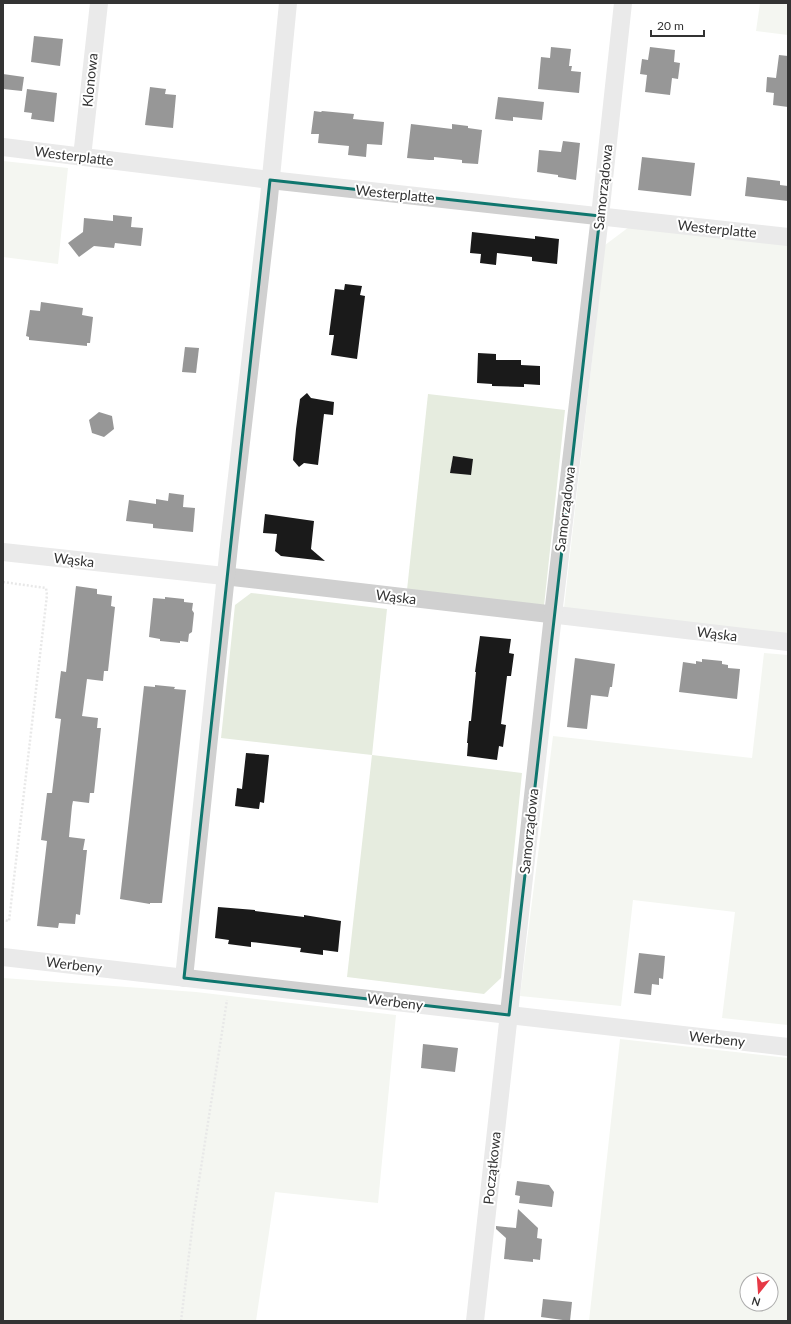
<svg xmlns="http://www.w3.org/2000/svg" width="791" height="1324" font-family="Lato,sans-serif">
<style>
.green{fill:#e6ecdf;fill-rule:evenodd}
.building{fill:#1a1a1a}
.lines{fill:none;stroke-linecap:round;stroke-linejoin:round}
.path{stroke:#cdcdcd;stroke-width:2.5;stroke-dasharray:2 2;stroke-linecap:butt}
.minor{stroke:#d0d0d0;stroke-width:18}
.marked{fill:none;stroke:#0f766e;stroke-width:3;stroke-linejoin:round}
.labels{text-anchor:middle;stroke-width:4;stroke-linejoin:round;paint-order:stroke}
.street-label{font-size:14px;fill:#333;stroke:#fff}
</style>
<rect width="100%" height="100%" fill="#fff"/>
<g class="green">
<path d="M 760,3 L 788,3 L 788,35 L 756,31 Z"/>
<path d="M 3,161 L 68,168 L 58,264 L 3,257 Z"/>
<path d="M 629,227 L 788,245 L 788,634 L 564,608 L 605,245 Z"/>
<path d="M 428,394 L 565,410 L 544,606 L 407,590 Z"/>
<path d="M 251,593 L 387,609 L 372,755 L 522,773 L 501,978 L 484,994 L 347,977 L 372,755 L 221,738 L 235,605 Z"/>
<path d="M 764,653 L 788,655 L 788,1025 L 722,1018 L 735,912 L 633,900 L 621,1006 L 520,996 L 553,736 L 752,758 Z"/>
<path d="M 3,978 L 196,992 L 396,1015 L 378,1203 L 275,1192 L 256,1321 L 3,1321 Z"/>
<path d="M 620,1039 L 788,1058 L 788,1321 L 589,1321 ZM 747,1280 L 771,1280 L 771,1304 L 747,1304 Z"/>
</g>
<g class="building">
<path d="M 34,36 L 63,39 L 60,66 L 31,62 Z"/>
<path d="M 551,47 L 571,49 L 569,66 L 572,66 L 571,71 L 581,72 L 579,93 L 538,89 L 541,57 L 550,58 Z"/>
<path d="M 650,47 L 675,50 L 674,62 L 680,63 L 678,79 L 672,78 L 670,95 L 645,92 L 647,75 L 640,74 L 642,59 L 648,60 Z"/>
<path d="M 779,55 L 788,56 L 788,107 L 773,105 L 774,93 L 766,92 L 767,77 L 776,78 Z"/>
<path d="M 3,74 L 24,77 L 22,91 L 3,89 Z"/>
<path d="M 150,87 L 166,89 L 165,94 L 176,95 L 173,128 L 145,125 Z"/>
<path d="M 27,89 L 57,93 L 54,122 L 31,119 L 32,113 L 24,112 Z"/>
<path d="M 498,97 L 544,102 L 542,120 L 513,117 L 513,121 L 495,119 Z"/>
<path d="M 314,111 L 321,112 L 322,111 L 354,114 L 353,119 L 384,122 L 382,145 L 367,144 L 366,157 L 348,155 L 349,146 L 318,143 L 319,134 L 311,134 Z"/>
<path d="M 411,124 L 452,129 L 452,124 L 468,126 L 468,128 L 482,130 L 478,164 L 462,163 L 462,160 L 434,157 L 434,160 L 429,160 L 407,158 Z"/>
<path d="M 563,141 L 580,143 L 576,180 L 558,177 L 558,175 L 537,172 L 539,150 L 561,152 Z"/>
<path d="M 642,157 L 695,163 L 691,196 L 638,190 Z"/>
<path d="M 747,177 L 780,181 L 780,185 L 788,186 L 788,201 L 745,196 Z"/>
<path d="M 113,215 L 132,217 L 131,227 L 143,228 L 141,246 L 115,243 L 114,248 L 94,246 L 79,257 L 68,243 L 83,232 L 84,218 L 113,221 Z"/>
<path d="M 472,232 L 535,239 L 535,236 L 559,239 L 557,264 L 532,261 L 532,257 L 497,253 L 496,265 L 480,263 L 481,254 L 470,253 Z"/>
<path d="M 345,284 L 362,286 L 360,295 L 365,296 L 357,359 L 331,355 L 334,335 L 329,335 L 335,289 L 344,290 Z"/>
<path d="M 41,302 L 83,308 L 82,315 L 93,317 L 90,343 L 87,343 L 87,346 L 29,340 L 29,337 L 26,336 L 30,310 L 40,311 Z"/>
<path d="M 185,347 L 199,348 L 196,373 L 182,372 Z"/>
<path d="M 478,353 L 496,354 L 496,360 L 521,360 L 521,365 L 540,366 L 540,385 L 524,384 L 524,387 L 492,386 L 492,384 L 477,383 Z"/>
<path d="M 307,393 L 311,398 L 334,402 L 333,415 L 324,414 L 318,465 L 304,463 L 299,467 L 293,460 L 296,429 L 300,399 Z"/>
<path d="M 99,412 L 112,416 L 114,429 L 104,437 L 92,433 L 89,420 Z"/>
<path d="M 453,456 L 473,459 L 471,475 L 450,473 Z"/>
<path d="M 169,493 L 184,495 L 183,507 L 195,508 L 193,532 L 153,528 L 153,524 L 126,521 L 129,500 L 156,504 L 156,499 L 168,501 Z"/>
<path d="M 265,514 L 314,521 L 311,549 L 325,561 L 281,556 L 275,551 L 277,534 L 263,533 Z"/>
<path d="M 76,586 L 97,589 L 97,594 L 112,596 L 111,606 L 115,607 L 108,671 L 104,671 L 103,681 L 87,679 L 83,710 L 82,716 L 98,718 L 97,728 L 101,728 L 94,793 L 90,793 L 89,803 L 73,801 L 72,806 L 69,837 L 85,839 L 83,850 L 87,850 L 80,915 L 76,914 L 75,924 L 59,923 L 58,928 L 37,926 L 47,841 L 41,840 L 47,793 L 52,793 L 61,719 L 55,718 L 61,671 L 66,672 Z"/>
<path d="M 165,597 L 184,599 L 184,602 L 193,603 L 192,610 L 194,613 L 192,632 L 189,634 L 188,642 L 180,641 L 180,643 L 160,641 L 160,639 L 149,637 L 153,598 L 165,599 Z"/>
<path d="M 480,636 L 511,639 L 509,653 L 514,654 L 511,676 L 507,676 L 501,724 L 506,725 L 503,747 L 499,746 L 497,760 L 467,756 L 468,743 L 467,743 L 469,721 L 471,721 L 476,672 L 475,672 Z"/>
<path d="M 575,658 L 615,664 L 612,687 L 610,687 L 608,697 L 591,695 L 587,729 L 567,727 Z"/>
<path d="M 702,659 L 722,661 L 722,664 L 728,665 L 728,668 L 740,669 L 737,699 L 679,692 L 683,662 L 696,664 L 696,661 L 702,662 Z"/>
<path d="M 155,685 L 175,687 L 174,689 L 186,690 L 162,903 L 150,903 L 150,904 L 120,899 L 144,686 L 155,687 Z"/>
<path d="M 246,753 L 269,755 L 264,803 L 260,802 L 259,809 L 235,806 L 237,788 L 242,789 Z"/>
<path d="M 218,907 L 255,910 L 255,911 L 304,917 L 304,915 L 341,921 L 338,952 L 323,950 L 323,955 L 300,952 L 301,948 L 251,942 L 251,947 L 228,944 L 229,940 L 215,938 Z"/>
<path d="M 639,953 L 665,956 L 663,979 L 659,978 L 659,985 L 652,984 L 651,995 L 634,993 Z"/>
<path d="M 423,1044 L 458,1048 L 455,1072 L 421,1068 Z"/>
<path d="M 517,1181 L 549,1185 L 554,1192 L 552,1207 L 519,1203 L 520,1196 L 515,1195 Z"/>
<path d="M 518,1209 L 538,1228 L 537,1238 L 542,1239 L 540,1260 L 533,1259 L 533,1262 L 504,1259 L 506,1238 L 496,1229 L 496,1226 L 516,1228 Z"/>
<path d="M 543,1299 L 572,1302 L 570,1321 L 541,1317 Z"/>
</g>
<g class="lines">
<g class="path">
<path d="M 3,582 L 46,588 L 47,595 L 9,921 L 3,920"/>
<path d="M 181,1321 L 194,1213 L 227,1000"/>
</g>
<g class="minor">
<path d="M 3,147 L 270,180 L 788,237"/>
<path d="M 82,157 L 99,3"/>
<path d="M 3,552 L 215,575 L 788,642"/>
<path d="M 3,957 L 788,1047"/>
<path d="M 184,978 L 229,546 L 268,208 L 288,3"/>
<path d="M 475,1321 L 553,615 L 600,216 L 623,3"/>
</g>
</g>
<path d="M0 0H791V1324H0ZM 270,180 L 600,216 L 509,1015 L 184,978 Z" fill="#fff" fill-opacity=".55" fill-rule="evenodd"/>
<path class="marked" d="M 270,180 L 600,216 L 509,1015 L 184,978 Z"/>
<g class="labels">
<g class="street-label">
<text transform="translate(90 80) rotate(-84)" y="5">Klonowa</text>
<text transform="translate(74 156) rotate(7)" y="5">Westerplatte</text>
<text transform="translate(603 187) rotate(-84)" y="5">Samorządowa</text>
<text transform="translate(395 194) rotate(6)" y="5">Westerplatte</text>
<text transform="translate(717 229) rotate(6)" y="5">Westerplatte</text>
<text transform="translate(565 509) rotate(-83)" y="5">Samorządowa</text>
<text transform="translate(74 560) rotate(6)" y="5">Wąska</text>
<text transform="translate(396 597) rotate(7)" y="5">Wąska</text>
<text transform="translate(717 634) rotate(7)" y="5">Wąska</text>
<text transform="translate(529 831) rotate(-84)" y="5">Samorządowa</text>
<text transform="translate(74 965) rotate(7)" y="5">Werbeny</text>
<text transform="translate(395 1002) rotate(7)" y="5">Werbeny</text>
<text transform="translate(717 1039) rotate(6)" y="5">Werbeny</text>
<text transform="translate(492 1168) rotate(-84)" y="5">Początkowa</text>
</g>
</g>
<rect width="791" height="1324" fill="none" stroke="#333333" stroke-width="8"/>
<g transform="translate(759 1292) rotate(197)"><circle r="19" fill="#ffffff" stroke="#adadad"/>
<path d="M0-3L7 15L0 10L-7 15Z" fill="#e63946"/>
<text y="-6" font-size="11" font-weight="bold" text-anchor="middle" fill="#333333">N</text>
</g>
<path d="M651 30v6h53v-6" fill="none" stroke="#333333" stroke-width="2"/>
<text x="657" y="30" font-size="12" fill="#333333" stroke="#ffffff" stroke-width="3" paint-order="stroke">20 m</text>
</svg>
